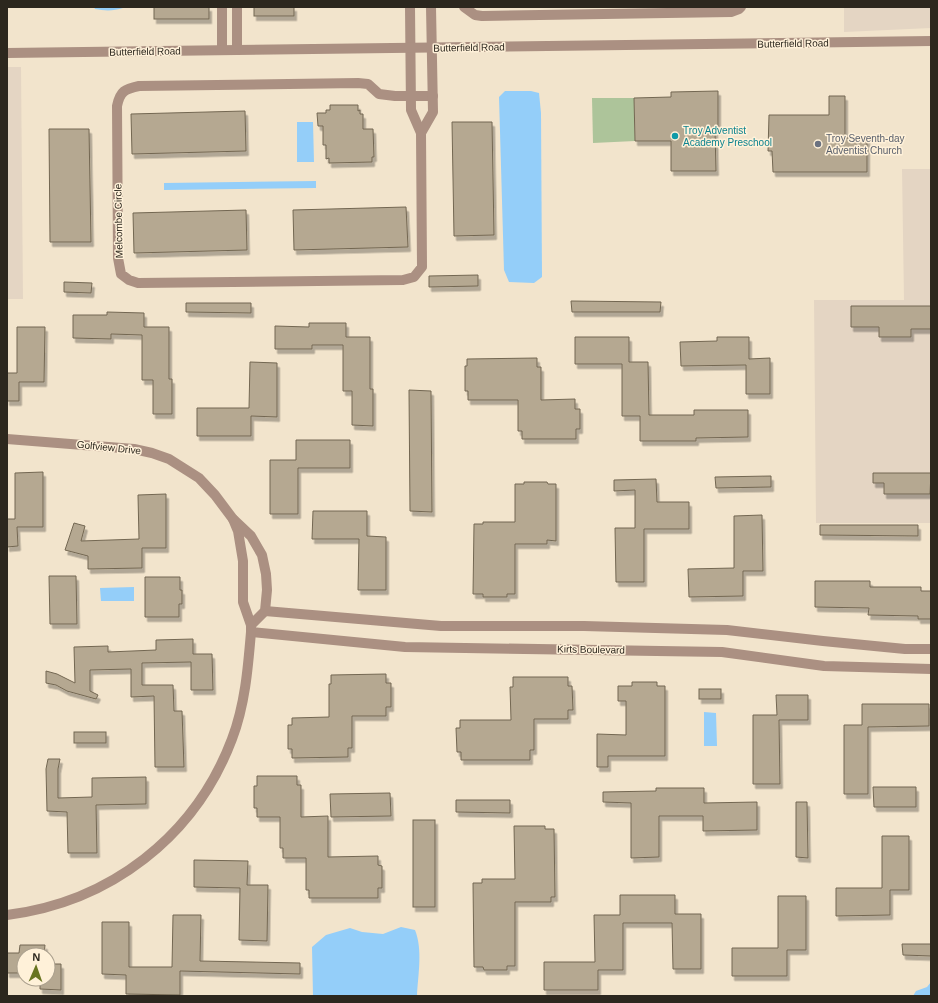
<svg xmlns="http://www.w3.org/2000/svg" width="938" height="1003" font-family="Arial,sans-serif">
<style>
.commercial{fill:#e4d5c3}
.green{fill:#adc49a}
.water{fill:#94cef9}
.building{fill:#b5a891;stroke:#736752;filter:url(#shadow)}
.lines{fill:none;stroke-linecap:round;stroke-linejoin:round}
.street{stroke:#ab9082;stroke-width:10}
.culture-dot{fill:#0f9aa8;stroke:#fff1d9;stroke-width:1.5}
.worship-dot{fill:#6b7280;stroke:#fff1d9;stroke-width:1.5}
.labels{text-anchor:middle;stroke-width:3;stroke-linejoin:round;paint-order:stroke}
.street-label{font-size:10px;fill:#2c271e;stroke:#fff1d9}
.culture-label{font-size:10px;fill:#0d838f;stroke:#fff1d9;text-anchor:start}
.worship-label{font-size:10px;fill:#5b616d;stroke:#fff1d9;text-anchor:start}
</style>
<defs>
<filter id="shadow"><feDropShadow dx="2.5" dy="4.5" stdDeviation="0" flood-color="#0004"/></filter>
</defs>
<rect width="100%" height="100%" fill="#f2e4cc"/>
<g class="commercial">
<path d="M 844,7 L 931,7 L 931,28 L 844,32 Z"/>
<path d="M 7,67 L 21,67 L 23,299 L 7,299 Z"/>
<path d="M 902,169 L 931,169 L 931,523 L 816,523 L 814,300 L 904,300 Z"/>
</g>
<path class="green" d="M 592,98 L 634,98 L 635,141 L 593,143 Z"/>
<g class="water">
<path d="M 94,7 L 124,7 L 123,8 C 114,11 105,11 95,9 Z"/>
<path d="M 505,91 L 531,91 L 539,93 L 541,113 L 542,277 L 534,283 L 509,282 L 504,270 L 499,97 Z"/>
<path d="M 297,122 L 313,122 L 314,162 L 297,162 Z"/>
<path d="M 316,181 L 316,188 L 164,190 L 164,183 Z"/>
<path d="M 134,587 L 134,601 L 101,601 L 100,588 Z"/>
<path d="M 704,712 L 716,713 L 717,746 L 704,746 Z"/>
<path d="M 401,927 L 415,930 C 423,950 418,975 417,996 L 313,996 L 312,947 L 326,935 L 350,928 L 362,932 L 383,934 Z"/>
<path d="M 931,982 L 931,996 L 913,996 L 916,991 L 927,987 Z"/>
</g>
<g class="building">
<rect x="154" y="7" width="55" height="12"/>
<rect x="254" y="7" width="40" height="9"/>
<path d="M 718,91 L 718,130 L 715,130 L 716,171 L 671,171 L 671,141 L 635,141 L 634,98 L 671,97 L 671,92 Z"/>
<path d="M 829,96 L 845,96 L 845,138 L 867,138 L 867,172 L 773,172 L 772,151 L 768,151 L 769,115 L 829,115 Z"/>
<path d="M 330,105 L 358,105 L 358,111 L 360,110 L 360,114 L 363,114 L 363,129 L 373,129 L 374,157 L 372,157 L 372,162 L 329,163 L 329,158 L 326,159 L 326,145 L 323,145 L 323,126 L 318,126 L 317,113 L 326,113 L 326,110 L 330,110 Z"/>
<path d="M 245,111 L 246,151 L 132,154 L 131,114 Z"/>
<path d="M 452,122 L 492,122 L 494,235 L 454,236 Z"/>
<path d="M 49,129 L 89,129 L 91,242 L 50,242 Z"/>
<path d="M 406,207 L 408,247 L 294,250 L 293,210 Z"/>
<path d="M 246,210 L 247,250 L 134,253 L 133,213 Z"/>
<path d="M 478,275 L 478,286 L 429,287 L 429,276 Z"/>
<path d="M 64,282 L 92,283 L 91,293 L 64,292 Z"/>
<path d="M 571,301 L 661,302 L 660,312 L 572,312 Z"/>
<path d="M 186,303 L 251,303 L 251,313 L 186,312 Z"/>
<path d="M 851,306 L 931,306 L 931,329 L 911,329 L 911,337 L 879,337 L 879,327 L 851,327 Z"/>
<path d="M 107,312 L 144,313 L 144,327 L 169,327 L 169,379 L 172,379 L 172,414 L 153,414 L 153,380 L 142,380 L 142,335 L 111,334 L 111,339 L 73,338 L 73,315 L 107,315 Z"/>
<path d="M 309,323 L 346,323 L 346,337 L 370,337 L 370,389 L 373,389 L 373,426 L 352,425 L 352,391 L 343,391 L 343,345 L 312,345 L 312,349 L 275,349 L 275,326 L 309,327 Z"/>
<path d="M 17,327 L 45,327 L 44,382 L 19,382 L 19,401 L 7,401 L 7,373 L 17,373 Z"/>
<path d="M 575,337 L 629,337 L 629,362 L 648,362 L 649,415 L 694,415 L 694,410 L 748,410 L 748,437 L 696,438 L 696,441 L 640,441 L 640,416 L 622,416 L 622,364 L 575,364 Z"/>
<path d="M 717,337 L 749,337 L 749,359 L 770,358 L 770,394 L 746,394 L 746,365 L 681,366 L 680,342 L 717,341 Z"/>
<path d="M 537,358 L 537,367 L 541,367 L 541,400 L 575,399 L 575,409 L 580,409 L 580,429 L 576,429 L 576,439 L 522,439 L 522,431 L 518,431 L 518,400 L 468,400 L 468,391 L 465,391 L 465,366 L 467,366 L 467,359 Z"/>
<path d="M 250,362 L 277,363 L 277,417 L 251,416 L 251,436 L 197,436 L 197,408 L 249,408 Z"/>
<path d="M 409,390 L 431,391 L 432,512 L 410,511 Z"/>
<path d="M 296,440 L 350,440 L 350,468 L 298,468 L 298,514 L 270,514 L 270,460 L 296,460 Z"/>
<path d="M 43,472 L 43,527 L 17,527 L 18,546 L 7,547 L 7,519 L 15,519 L 15,473 Z"/>
<path d="M 873,473 L 931,473 L 930,494 L 884,494 L 884,483 L 873,483 Z"/>
<path d="M 771,476 L 771,487 L 716,488 L 715,477 Z"/>
<path d="M 656,479 L 657,502 L 689,502 L 689,529 L 644,529 L 644,582 L 616,582 L 615,528 L 635,528 L 635,490 L 614,491 L 614,480 Z"/>
<path d="M 524,482 L 547,482 L 548,484 L 556,484 L 556,541 L 547,540 L 547,544 L 515,544 L 515,594 L 507,594 L 507,597 L 483,597 L 483,594 L 473,594 L 474,524 L 483,524 L 483,522 L 515,522 L 515,484 L 524,484 Z"/>
<path d="M 166,494 L 166,548 L 142,548 L 142,568 L 88,569 L 88,556 L 65,550 L 74,523 L 85,526 L 81,541 L 139,539 L 138,495 Z"/>
<path d="M 313,511 L 367,511 L 367,536 L 386,537 L 386,590 L 358,590 L 359,539 L 312,539 Z"/>
<path d="M 762,515 L 763,571 L 743,571 L 743,596 L 689,597 L 688,569 L 734,568 L 734,516 Z"/>
<path d="M 820,525 L 918,525 L 918,536 L 820,535 Z"/>
<path d="M 49,576 L 76,576 L 77,624 L 50,624 Z"/>
<path d="M 145,577 L 180,577 L 180,590 L 182,590 L 182,604 L 179,604 L 179,617 L 145,617 Z"/>
<path d="M 815,581 L 870,581 L 870,587 L 921,587 L 921,591 L 931,591 L 931,619 L 918,619 L 918,616 L 868,615 L 869,608 L 815,607 Z"/>
<path d="M 193,639 L 193,654 L 212,654 L 213,690 L 191,690 L 191,662 L 142,663 L 142,685 L 173,685 L 174,711 L 182,711 L 184,767 L 155,767 L 154,696 L 131,697 L 131,669 L 90,670 L 90,691 L 98,695 L 96,699 L 67,691 L 56,685 L 46,683 L 46,671 L 57,674 L 75,683 L 74,647 L 108,646 L 108,652 L 156,650 L 156,640 Z"/>
<path d="M 386,674 L 386,683 L 391,683 L 391,707 L 386,707 L 386,716 L 352,716 L 352,748 L 348,748 L 348,757 L 292,758 L 292,749 L 288,749 L 288,725 L 292,725 L 292,718 L 329,717 L 329,684 L 331,684 L 331,675 Z"/>
<path d="M 513,677 L 568,677 L 568,686 L 572,686 L 573,710 L 568,710 L 568,719 L 534,719 L 534,750 L 530,750 L 530,760 L 461,760 L 461,752 L 457,752 L 456,728 L 460,728 L 460,720 L 511,720 L 510,687 L 513,687 Z"/>
<path d="M 632,682 L 657,682 L 657,686 L 665,686 L 665,756 L 608,756 L 608,767 L 597,767 L 597,734 L 626,735 L 626,701 L 618,701 L 618,686 L 632,686 Z"/>
<rect x="699" y="689" width="22" height="10"/>
<path d="M 776,695 L 808,695 L 808,720 L 779,720 L 780,784 L 753,784 L 753,715 L 777,715 Z"/>
<path d="M 862,704 L 929,704 L 929,726 L 868,727 L 868,794 L 844,794 L 844,725 L 862,725 Z"/>
<rect x="74" y="732" width="32" height="11"/>
<path d="M 48,759 L 60,759 L 58,769 L 58,798 L 92,797 L 92,778 L 146,777 L 146,804 L 96,805 L 97,853 L 68,853 L 67,812 L 47,811 L 46,769 Z"/>
<path d="M 257,776 L 297,776 L 297,785 L 301,785 L 301,817 L 328,816 L 328,857 L 378,856 L 378,865 L 382,866 L 382,888 L 378,888 L 378,898 L 309,898 L 309,890 L 306,890 L 306,858 L 283,858 L 283,848 L 280,848 L 280,817 L 257,817 L 257,808 L 254,808 L 254,786 L 257,786 Z"/>
<path d="M 873,787 L 916,787 L 916,807 L 874,807 Z"/>
<path d="M 656,788 L 704,788 L 704,803 L 757,802 L 757,830 L 703,831 L 703,816 L 659,816 L 659,857 L 631,858 L 631,803 L 603,802 L 603,792 L 656,791 Z"/>
<path d="M 390,793 L 391,816 L 331,817 L 330,794 Z"/>
<path d="M 456,800 L 510,800 L 510,813 L 456,812 Z"/>
<path d="M 796,802 L 807,802 L 808,858 L 796,857 Z"/>
<rect x="413" y="820" width="22" height="87"/>
<path d="M 514,826 L 545,826 L 545,829 L 554,829 L 555,897 L 551,897 L 551,902 L 515,902 L 515,966 L 507,966 L 507,970 L 484,970 L 483,967 L 474,967 L 473,883 L 482,883 L 482,879 L 515,879 Z"/>
<path d="M 882,836 L 909,836 L 909,890 L 890,890 L 890,915 L 836,916 L 836,888 L 882,888 Z"/>
<path d="M 194,860 L 248,861 L 247,885 L 268,885 L 267,941 L 239,940 L 240,888 L 194,887 Z"/>
<path d="M 620,895 L 675,895 L 675,914 L 701,914 L 701,969 L 673,969 L 672,923 L 623,923 L 623,970 L 598,970 L 598,990 L 544,990 L 544,962 L 595,962 L 594,915 L 620,915 Z"/>
<path d="M 778,896 L 806,896 L 806,950 L 787,950 L 787,976 L 732,976 L 732,948 L 778,948 Z"/>
<path d="M 173,915 L 201,915 L 200,961 L 300,963 L 300,974 L 180,971 L 180,995 L 126,994 L 126,975 L 102,974 L 102,922 L 129,922 L 129,967 L 172,967 Z"/>
<path d="M 902,944 L 931,944 L 931,956 L 903,955 Z"/>
<path d="M 20,945 L 45,945 L 44,955 L 24,955 L 24,965 L 20,965 L 19,973 L 7,973 L 7,953 L 19,953 Z"/>
<path d="M 48,964 L 61,964 L 61,990 L 40,989 L 40,979 L 48,979 Z"/>
</g>
<g class="lines">
<g class="street">
<path d="M 222,7 L 222,50"/>
<path d="M 410,7 L 411,110 L 421,133 L 422,267 L 414,277 L 403,280 L 138,283 L 129,280 L 121,274 L 118,258 L 117,106 C 120,91 125,89 139,86 L 358,83 L 368,84 L 379,94 L 395,96 L 433,96"/>
<path d="M 464,7 L 475,15 L 482,16 L 731,12 L 739,9 L 741,7"/>
<path d="M 237,50 L 237,7"/>
<path d="M 7,53 L 931,41"/>
<path d="M 421,133 L 433,112 L 431,7"/>
<path d="M 7,439 L 134,449 L 152,453 L 169,459 L 199,478 L 215,495 L 233,519 L 251,536 L 262,555 L 266,574 L 267,590 L 265,611 L 251,625"/>
<path d="M 265,611 L 441,626 L 584,626 L 727,630 L 823,641 L 905,649 L 931,649"/>
<path d="M 251,632 L 405,647 L 722,652 L 824,666 L 931,669"/>
<path d="M 7,915 C 110,902 195,837 232,739 C 245,705 248,668 251,632 L 251,625 L 243,602 L 243,561 L 238,531 L 233,519"/>
</g>
</g>
<circle class="culture-dot" cx="675" cy="136" r="4"/>
<circle class="worship-dot" cx="818" cy="144" r="4"/>
<g class="labels">
<g class="street-label">
<text transform="translate(793 43) rotate(-1)" y="4">Butterfield Road</text>
<text transform="translate(469 47) rotate(-1)" y="4">Butterfield Road</text>
<text transform="translate(145 51) rotate(-1)" y="4">Butterfield Road</text>
<text transform="translate(118 221) rotate(-91)" y="4">Melcombe Circle</text>
<text transform="translate(109 447) rotate(6)" y="4">Golfview Drive</text>
<text transform="translate(591 649) rotate(1)" y="4">Kirts Boulevard</text>
</g>
<g class="culture-label">
<text x="683" y="134">Troy Adventist<tspan x="683" dy="12">Academy Preschool</tspan></text>
</g>
<g class="worship-label">
<text x="826" y="142">Troy Seventh-day<tspan x="826" dy="12">Adventist Church</tspan></text>
</g>
</g>
<rect width="938" height="1003" fill="none" stroke="#2c271e" stroke-width="16"/>
<g transform="translate(36 967) rotate(2)"><circle r="19" fill="#fff1d9" stroke="#aba08e"/>
<path d="M0-3L7 15L0 10L-7 15Z" fill="#697520"/>
<text y="-6" font-size="11" font-weight="bold" text-anchor="middle" fill="#2c271e">N</text>
</g>
</svg>
